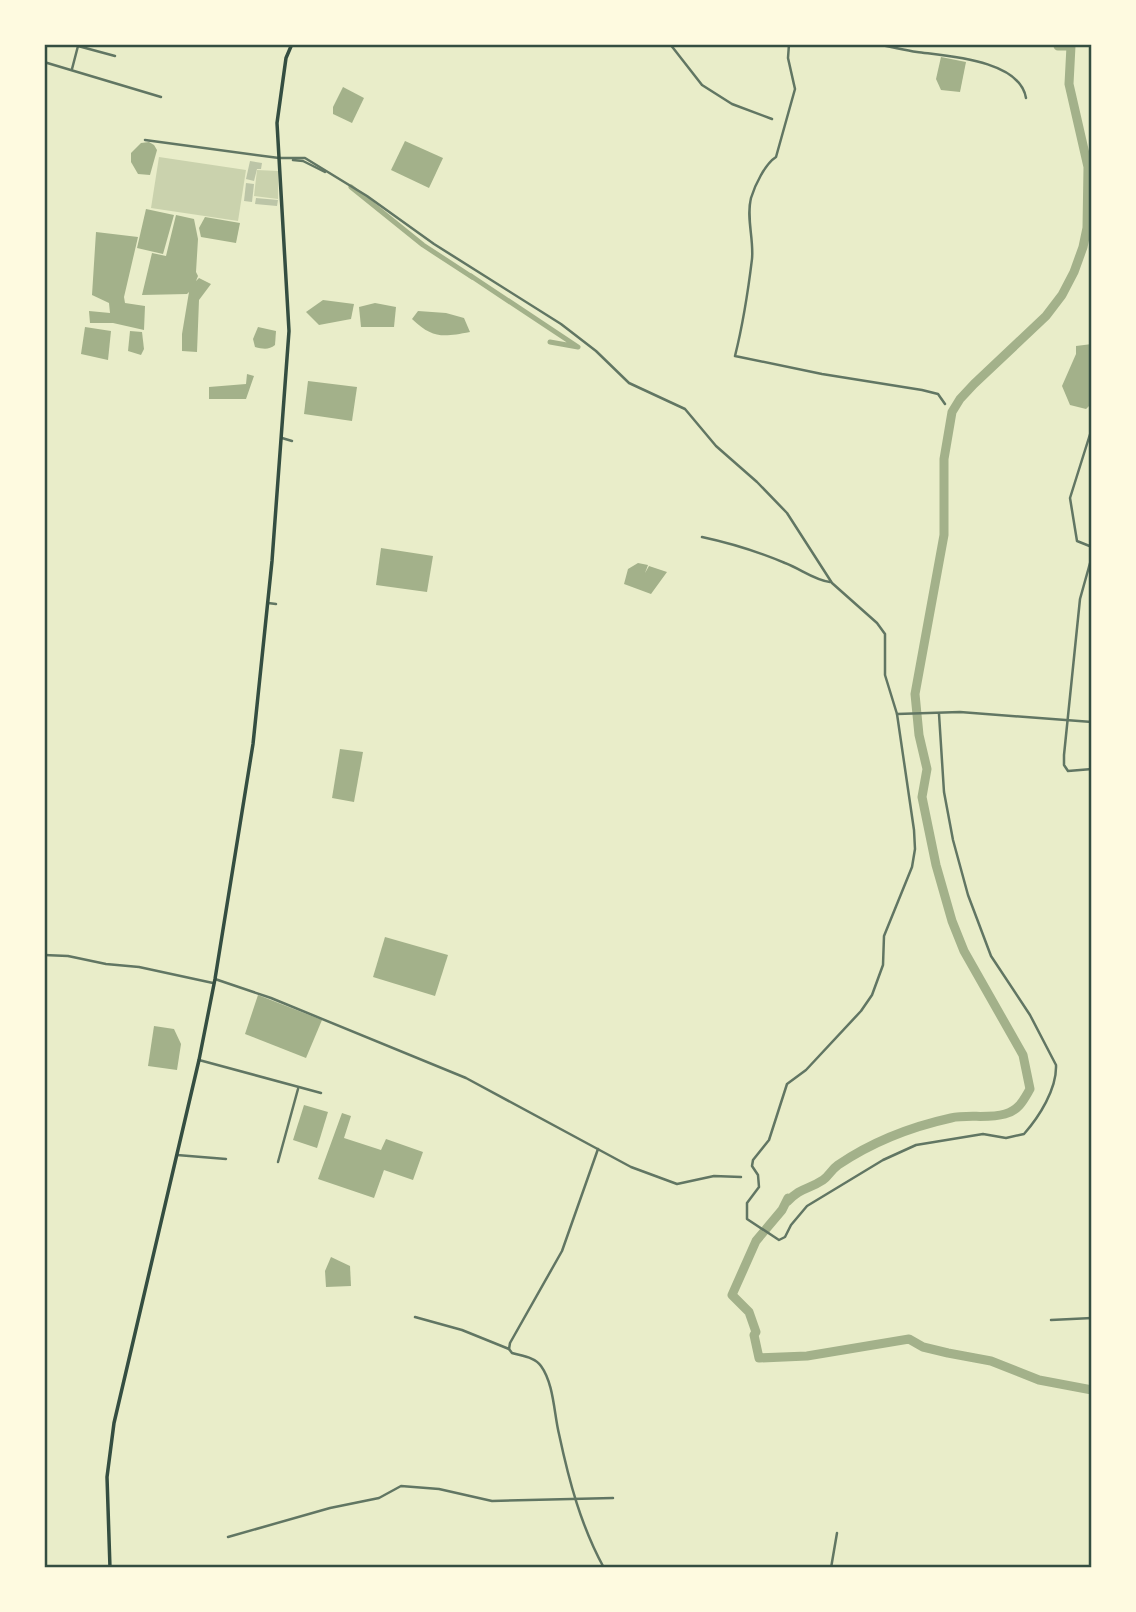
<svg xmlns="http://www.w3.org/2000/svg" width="1136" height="1612" font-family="Figtree,sans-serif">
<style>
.green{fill:#cad2ad}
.water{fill:#a3b18a}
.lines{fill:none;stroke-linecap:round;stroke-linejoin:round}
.canal{stroke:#a3b18a;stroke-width:5}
.river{stroke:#a3b18a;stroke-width:9}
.building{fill:#bcc5a7}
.minor{stroke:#617663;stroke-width:2.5}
.secondary{stroke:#344e41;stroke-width:3.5}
.neatline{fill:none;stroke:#344e41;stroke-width:2.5}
</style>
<rect width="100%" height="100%" fill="#e9edc9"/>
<g class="green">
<path d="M 159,157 L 246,170 L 238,221 L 151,208 Z"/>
<path d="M 257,170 L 278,171 L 278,199 L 254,196 Z"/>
</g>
<g class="water">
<path d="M 941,57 L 966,62 L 960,92 L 941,90 L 936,79 Z"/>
<path d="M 343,87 L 364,98 L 352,123 L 333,114 L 333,107 Z"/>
<path d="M 405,141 L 443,158 L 429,188 L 391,170 Z"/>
<path d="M 149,142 L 154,145 L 157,150 L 150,175 L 138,174 L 131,162 L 131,153 L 141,143 Z"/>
<path d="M 146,209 L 174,215 L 163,254 L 137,248 Z"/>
<path d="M 176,215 L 194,219 L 198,239 L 196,272 L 198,276 L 196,281 L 199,278 L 211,284 L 199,300 L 197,352 L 182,351 L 182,334 L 189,292 L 187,294 L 142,295 L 152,253 L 166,256 Z"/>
<path d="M 205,217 L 240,223 L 236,243 L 201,237 L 199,228 Z"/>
<path d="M 96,232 L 138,237 L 124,297 L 125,303 L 145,306 L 144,330 L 113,323 L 90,323 L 89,311 L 110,313 L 109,303 L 92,295 Z"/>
<path d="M 323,300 L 354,304 L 351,319 L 319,325 L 306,312 Z"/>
<path d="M 375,303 L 396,307 L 394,327 L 361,327 L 359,307 Z"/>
<path d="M 418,311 L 446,313 L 464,318 L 470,332 C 443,337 433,339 412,319 Z"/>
<path d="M 85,327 L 111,331 L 108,360 L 81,354 Z"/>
<path d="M 258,327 L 276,331 L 275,345 C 269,350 263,349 255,347 L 253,339 Z"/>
<path d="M 130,331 L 142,332 L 144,349 L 141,355 L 128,351 Z"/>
<path d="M 1092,344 L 1092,403 L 1086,409 L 1070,405 L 1062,386 L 1076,354 L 1076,346 Z"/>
<path d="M 247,374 L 254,376 L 246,399 L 209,399 L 209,387 L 246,384 Z"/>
<path d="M 308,381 L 357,387 L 352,421 L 304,414 Z"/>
<path d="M 381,548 L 433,556 L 427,592 L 376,585 Z"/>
<path d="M 638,563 L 648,565 L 645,573 L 649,566 L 667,572 L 651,594 L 624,584 L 628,569 Z"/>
<path d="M 340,749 L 363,752 L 354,802 L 332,798 Z"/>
<path d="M 385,937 L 448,955 L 435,996 L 373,977 Z"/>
<path d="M 258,995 L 322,1020 L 306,1058 L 245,1034 Z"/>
<path d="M 154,1026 L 174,1029 L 181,1044 L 177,1070 L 148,1066 Z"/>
<path d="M 304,1105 L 328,1112 L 317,1148 L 293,1140 Z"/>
<path d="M 342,1113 L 351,1116 L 344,1138 L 381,1150 L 386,1139 L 423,1152 L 413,1180 L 384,1170 L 374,1198 L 318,1179 Z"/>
<path d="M 331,1257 L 350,1266 L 351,1286 L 326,1287 L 325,1271 Z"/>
</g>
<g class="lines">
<g class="canal">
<path d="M 351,187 L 423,245 L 472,277"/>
<path d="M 471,276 L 578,347 L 550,342"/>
</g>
<path class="river" d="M 1058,44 L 1058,46 L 1071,46 L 1069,84 L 1088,167 L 1087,228 L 1083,247 L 1074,272 L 1062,295 L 1046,316 L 974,384 L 960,399 L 952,412 L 944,459 L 944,535 L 915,694 L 919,735 L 927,769 L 922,797 L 936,865 L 952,921 L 964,951 L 1023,1055 L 1030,1089 C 1023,1101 1019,1110 1005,1114 C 988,1119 968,1114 951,1118 C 910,1127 872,1142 838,1165 C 831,1170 829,1176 823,1180 C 808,1190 801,1187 787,1202 L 788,1198 L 782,1210 L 756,1241 L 732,1295 L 749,1312 L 756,1332 L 754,1335 L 759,1358 L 807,1356 L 909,1339 L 923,1347 L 948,1353 L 991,1361 L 1039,1380 L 1092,1390"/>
</g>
<g class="building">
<path d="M 250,161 L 262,163 L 261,169 L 257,169 L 254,181 L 246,179 Z"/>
<path d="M 246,183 L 254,184 L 252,202 L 244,201 Z"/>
<path d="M 256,198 L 278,200 L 277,206 L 255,204 Z"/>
</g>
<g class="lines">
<g class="minor">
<path d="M 670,44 L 702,85 L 732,104 L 772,119"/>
<path d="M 789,44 L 788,58 L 795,89 L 776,157 C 765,164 755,185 751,198 C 746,218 754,239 752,259 C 748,292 743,324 735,356 L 822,374 L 922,390 L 938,394 L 945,404"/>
<path d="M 874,44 C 889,46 903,50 917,52 C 947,56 1020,60 1026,98"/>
<path d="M 44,62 L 161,97"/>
<path d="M 72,69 L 78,46 L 115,56"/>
<path d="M 145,140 L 279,158"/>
<path d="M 279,158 L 305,158 L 367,196 L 434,244 L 561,324 L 596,351 L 629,383 L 685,409 L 716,446 L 757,482 L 787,513 L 832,583 L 877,623 L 885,634 L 885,675 L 897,714 L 914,830 L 915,849 L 912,867 L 884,936 L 883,965 L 872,995 L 861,1011 L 806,1070 L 787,1084 L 769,1140 L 753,1160 L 752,1166 L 758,1175 L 759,1187 L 747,1203 L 747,1219 L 779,1240 L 785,1237 L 791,1225 L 807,1206 L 883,1160 L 916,1145 L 983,1134 L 1006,1138 L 1024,1134 C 1039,1117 1057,1089 1056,1065 L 1030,1015 L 991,956 L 968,895 L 953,840 L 944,792 L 939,714"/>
<path d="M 293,160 L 303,161 L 325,172"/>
<path d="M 1092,428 L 1070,498 L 1077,541 L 1092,547"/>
<path d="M 282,438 L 292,441"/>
<path d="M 702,537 C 730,543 759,552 785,563 C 801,569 814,580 830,582"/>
<path d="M 1092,556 L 1080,599 L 1064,755 L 1064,765 L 1068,771 L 1092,769"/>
<path d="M 268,603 L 276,604"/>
<path d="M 897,714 L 960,712 L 1092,722"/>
<path d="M 44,955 L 68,956 L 106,964 L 139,967 L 213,983"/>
<path d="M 215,979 L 271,998 L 466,1078 L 631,1167 L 677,1184 L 714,1176 L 741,1177"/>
<path d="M 199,1060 L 321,1093"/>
<path d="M 598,1149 L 562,1251 L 510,1343 L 509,1349 L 512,1353 C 522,1356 535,1357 541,1366 C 554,1384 554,1414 559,1434 C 569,1481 581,1526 604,1568"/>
<path d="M 177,1155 L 226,1159"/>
<path d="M 278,1162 L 298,1089"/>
<path d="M 415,1317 L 462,1330 L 509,1349"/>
<path d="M 1051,1320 L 1092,1318"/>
<path d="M 228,1537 L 330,1508 L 379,1498 L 401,1486 L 439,1489 L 492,1501 L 613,1498"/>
<path d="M 831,1568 L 837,1533"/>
</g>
<path class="secondary" d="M 110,1568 L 107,1477 L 114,1423 L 199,1060 L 215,979 L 253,744 L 272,561 L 289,331 L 277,123 L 286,58 L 292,44"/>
</g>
<rect width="1136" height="1612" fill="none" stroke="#fefae0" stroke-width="91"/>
<rect x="46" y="46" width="1044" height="1520" class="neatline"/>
</svg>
